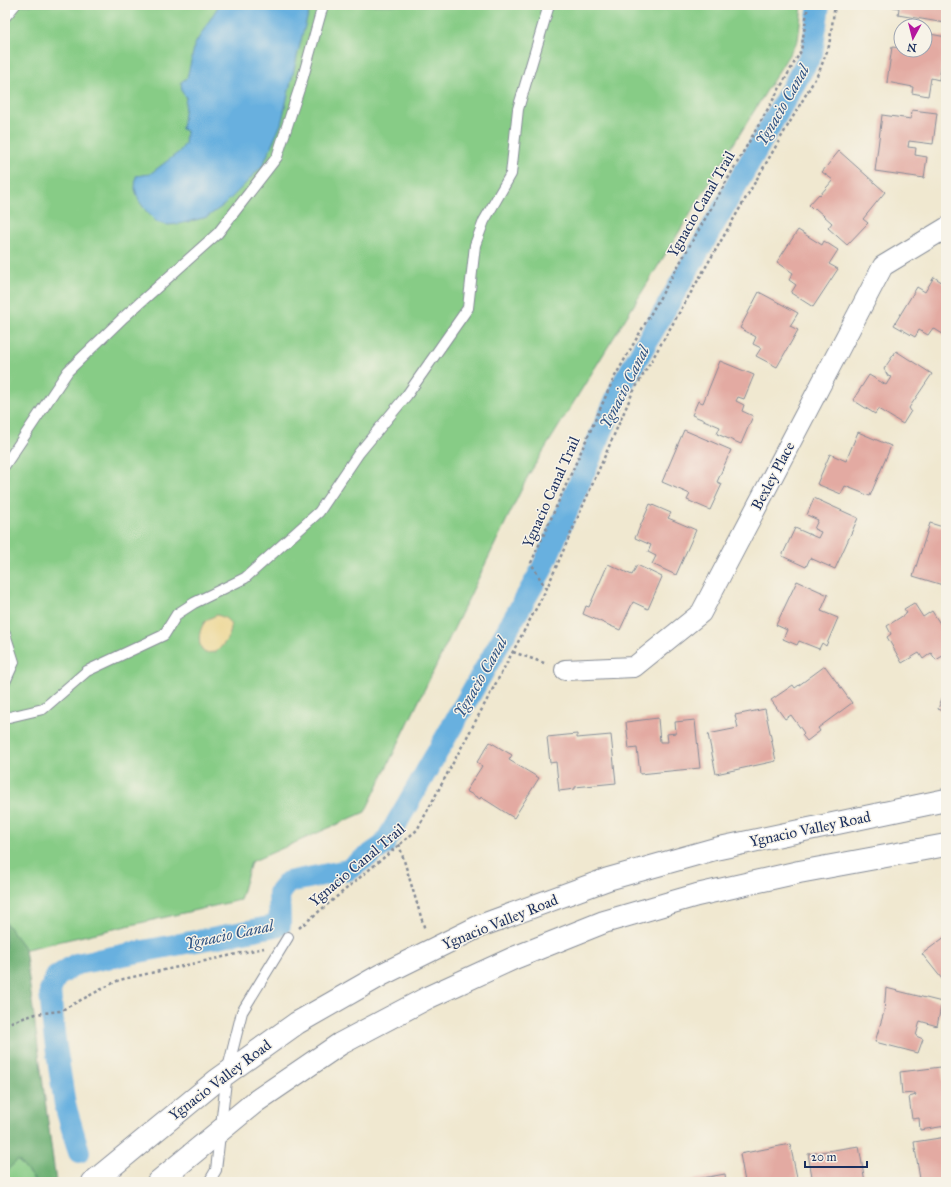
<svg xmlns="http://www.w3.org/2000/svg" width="951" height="1187" font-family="'IM FELL Great Primer',serif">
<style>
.green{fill:#87cc86;stroke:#517e72}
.forest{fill:#6db073;stroke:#447068}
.sand{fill:#eeda9e;stroke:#84847e}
.water{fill:#68b0df;stroke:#42709e}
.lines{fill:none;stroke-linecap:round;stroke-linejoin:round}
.canal{stroke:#68b0df;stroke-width:22}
.building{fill:#e3aaa2}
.service-casing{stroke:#868c97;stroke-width:12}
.minor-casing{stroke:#868c97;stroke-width:22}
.trunk-casing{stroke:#868c97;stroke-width:24}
.path{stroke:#868c97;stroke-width:2.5;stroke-dasharray:3 3;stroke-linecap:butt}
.service{stroke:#fff;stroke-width:10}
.minor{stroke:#fff;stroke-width:20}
.trunk{stroke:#fff;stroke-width:22}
.labels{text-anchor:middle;stroke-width:3;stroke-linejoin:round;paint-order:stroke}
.street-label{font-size:15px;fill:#1b2f5e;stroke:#f7f3e8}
.water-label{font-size:16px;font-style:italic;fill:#325685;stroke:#f7f3e8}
</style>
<rect width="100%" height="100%" fill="#f7f3e8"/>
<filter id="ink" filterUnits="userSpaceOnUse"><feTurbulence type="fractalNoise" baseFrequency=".025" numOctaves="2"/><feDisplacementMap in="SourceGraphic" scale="8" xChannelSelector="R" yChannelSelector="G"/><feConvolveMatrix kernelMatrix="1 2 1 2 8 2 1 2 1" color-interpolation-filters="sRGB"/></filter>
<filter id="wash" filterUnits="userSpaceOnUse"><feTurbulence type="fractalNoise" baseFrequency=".012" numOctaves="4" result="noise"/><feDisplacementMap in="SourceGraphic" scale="16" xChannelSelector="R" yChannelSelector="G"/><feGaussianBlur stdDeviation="0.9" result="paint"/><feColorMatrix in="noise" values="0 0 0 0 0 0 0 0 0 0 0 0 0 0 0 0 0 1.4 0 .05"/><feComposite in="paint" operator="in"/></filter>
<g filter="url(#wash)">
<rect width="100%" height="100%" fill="#f0e8d0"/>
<g class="green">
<path d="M 5,5 L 802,5 L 798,40 L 528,476 L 365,812 L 251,862 L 240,900 L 5,954 Z"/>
<path d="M 5,1143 L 36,1182 L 5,1182 Z"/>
</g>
<path class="forest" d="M 5,922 L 25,949 L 56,1182 L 36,1182 L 18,1160 L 5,1172 Z"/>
<path class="sand" d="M 217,615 C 242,621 228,641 216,652 L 205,653 C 197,646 198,632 204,623 C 207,619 212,617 217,615 Z"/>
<path class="water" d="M 219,5 L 311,5 L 302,36 L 281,124 L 263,165 L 246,183 L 224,205 L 207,217 L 179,224 L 167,225 L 157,222 L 147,212 L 139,201 L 135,189 L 136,176 L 150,174 L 179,152 L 185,144 L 186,131 L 182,129 L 186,97 L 182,92 L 181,82 L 187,78 L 195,44 Z"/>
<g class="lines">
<path class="canal" d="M 79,1152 L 65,1105 L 54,1034 L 50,991 L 56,977 L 76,964 L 280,925 L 279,893 L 288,882 L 348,870 L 384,845 L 541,571 L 622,385 L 812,53 L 819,5"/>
</g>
<g id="blocks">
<g class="building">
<path d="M 894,5 L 946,5 L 945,23 L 898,15 L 899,8 L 893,7 Z"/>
<path d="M 925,33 L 946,37 L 939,80 L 931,78 L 928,96 L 912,93 L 913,87 L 887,82 L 892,47 L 901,48 L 901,50 L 925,50 Z"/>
<path d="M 912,110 L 937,113 L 933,144 L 909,141 L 908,147 L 916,148 L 915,155 L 927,157 L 924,178 L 875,171 L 882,115 L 911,119 Z"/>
<path d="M 839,151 L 885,192 L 863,219 L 868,223 L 847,245 L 828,228 L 832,223 L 815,208 L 814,210 L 809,205 L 819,194 L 820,195 L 833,180 L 822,172 Z"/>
<path d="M 798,230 L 822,245 L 824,241 L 838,250 L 829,264 L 838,269 L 813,307 L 791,293 L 796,285 L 789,280 L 793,273 L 777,262 Z"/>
<path d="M 934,277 L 946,285 L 946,336 L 933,328 L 928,335 L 919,330 L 915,337 L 894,325 L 917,287 L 925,292 Z"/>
<path d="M 759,292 L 798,313 L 790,326 L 798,330 L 777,367 L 756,356 L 761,348 L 753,344 L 756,337 L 740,328 Z"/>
<path d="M 896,351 L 932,374 L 909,408 L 911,411 L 903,424 L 878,409 L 875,414 L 853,400 L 869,375 L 886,385 L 891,377 L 888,376 L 884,369 Z"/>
<path d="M 720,361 L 754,375 L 744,399 L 738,397 L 736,401 L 744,405 L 742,411 L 753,416 L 741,444 L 717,434 L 720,427 L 692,415 L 698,401 L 703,403 Z"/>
<path d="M 684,430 L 731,450 L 717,482 L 722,484 L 710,510 L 687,500 L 690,494 L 662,482 Z"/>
<path d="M 858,432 L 891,446 L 870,496 L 845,486 L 841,494 L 817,484 L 830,454 L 846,461 Z"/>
<path d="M 814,498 L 858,518 L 835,569 L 810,558 L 806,567 L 782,556 L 795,528 L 818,538 L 821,532 L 814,529 L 818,520 L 807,515 Z"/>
<path d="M 650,504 L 671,513 L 668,518 L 696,530 L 676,575 L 652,564 L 656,556 L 648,552 L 651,545 L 635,538 Z"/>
<path d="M 930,523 L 946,528 L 946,586 L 913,576 Z"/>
<path d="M 608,564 L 632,575 L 637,565 L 662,577 L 648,609 L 633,602 L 620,630 L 583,614 L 586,606 L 589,607 Z"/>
<path d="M 797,581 L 828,595 L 821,611 L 838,618 L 826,646 L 822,643 L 819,649 L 799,641 L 797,645 L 783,639 L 787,630 L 776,625 Z"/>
<path d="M 914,603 L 923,617 L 932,611 L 946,633 L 946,654 L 936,660 L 931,653 L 923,659 L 919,653 L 902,663 L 887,637 L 891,634 L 887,626 L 907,613 L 904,609 Z"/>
<path d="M 825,666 L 852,703 L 818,728 L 820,731 L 807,741 L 802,735 L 804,733 L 791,715 L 785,719 L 771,700 L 793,685 L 795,688 Z"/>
<path d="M 946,688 L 946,712 L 938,709 Z"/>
<path d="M 765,709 L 776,761 L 716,774 L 708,734 L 738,728 L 735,715 Z"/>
<path d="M 658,718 L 660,742 L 668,742 L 667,734 L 676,733 L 675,722 L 695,720 L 700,768 L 640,774 L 637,748 L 629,749 L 626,722 Z"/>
<path d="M 577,734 L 577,738 L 611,735 L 616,783 L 575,787 L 575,789 L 559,791 L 556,762 L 550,763 L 547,737 Z"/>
<path d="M 490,742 L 512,755 L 509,760 L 539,778 L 514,818 L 481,797 L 480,799 L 466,791 L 482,766 L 477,762 Z"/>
<path d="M 946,936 L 946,984 L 922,954 Z"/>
<path d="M 886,988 L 942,1002 L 937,1026 L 920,1021 L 916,1036 L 923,1039 L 918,1053 L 875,1042 L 884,1012 Z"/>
<path d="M 941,1067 L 946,1095 L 946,1126 L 920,1130 L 919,1118 L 912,1119 L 909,1097 L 916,1095 L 915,1093 L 902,1094 L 900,1072 Z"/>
<path d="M 946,1137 L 946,1182 L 910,1182 L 920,1179 L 914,1142 Z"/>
<path d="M 790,1144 L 798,1182 L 745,1182 L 740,1154 Z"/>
<path d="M 859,1146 L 865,1182 L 813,1182 L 808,1154 Z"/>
<path d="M 725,1174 L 726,1182 L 686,1182 L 686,1181 Z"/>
</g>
</g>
</g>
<g filter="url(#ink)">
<use href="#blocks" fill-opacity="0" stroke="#868c97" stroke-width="1"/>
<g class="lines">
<defs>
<g id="service">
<path d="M 5,17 L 15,5"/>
<path d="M 5,465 L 68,371 L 124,317 L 218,233 L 277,157 L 303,77 L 323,5"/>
<path d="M 5,634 L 14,662 L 5,682"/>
<path d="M 5,718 L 43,709 L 87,671 L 164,635 L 177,614 L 194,603 L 245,578 L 319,512 L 359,453 L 407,395 L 468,308 L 475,245 L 484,221 L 511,174 L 518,109 L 549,5"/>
<path d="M 209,1182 L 216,1170 L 227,1072 L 242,1012 L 288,937"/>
</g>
<path id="minor" d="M 565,670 L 634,667 L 701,613 L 883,266 L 946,228"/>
<g id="trunk">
<path d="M 93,1182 L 216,1081 L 297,1023 L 381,975 L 480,926 L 608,879 L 715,849 L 946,800"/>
<path d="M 158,1182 L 255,1102 L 340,1044 L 429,997 L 514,958 L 604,922 L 697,895 L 799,872 L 946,845"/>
</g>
</defs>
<use href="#service" class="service-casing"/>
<use href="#minor" class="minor-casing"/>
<use href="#trunk" class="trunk-casing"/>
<g class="path">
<path d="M 546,589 L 531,563 L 614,378 L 801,51 L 808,5"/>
<path d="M 513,652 L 547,664"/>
<path d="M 399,844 L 425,930"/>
<path d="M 299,928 L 417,830 L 546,590 L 632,394 L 819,72 L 829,46 L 835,5"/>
<path d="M 5,1024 L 36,1014 L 60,1011 L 119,980 L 264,948"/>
</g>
<use href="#service" class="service"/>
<use href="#minor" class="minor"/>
<use href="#trunk" class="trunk"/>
</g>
</g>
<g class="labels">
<g class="street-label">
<text transform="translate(701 204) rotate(-60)" y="5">Ygnacio Canal Trail</text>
<text transform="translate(773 476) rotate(-62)" y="5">Bexley Place</text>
<text transform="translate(551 492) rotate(-66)" y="5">Ygnacio Canal Trail</text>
<text transform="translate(810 829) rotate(-12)" y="5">Ygnacio Valley Road</text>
<text transform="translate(357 865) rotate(-40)" y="5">Ygnacio Canal Trail</text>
<text transform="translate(500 922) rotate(-22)" y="5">Ygnacio Valley Road</text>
<text transform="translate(220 1080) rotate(-37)" y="5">Ygnacio Valley Road</text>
</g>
<g class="water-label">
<text transform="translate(782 105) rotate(-60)" y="6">Ygnacio Canal</text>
<text transform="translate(624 387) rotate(-63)" y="6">Ygnacio Canal</text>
<text transform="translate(480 677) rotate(-60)" y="6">Ygnacio Canal</text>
<text transform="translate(229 934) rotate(-12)" y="6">Ygnacio Canal</text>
</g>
</g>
<rect width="951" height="1187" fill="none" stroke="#f7f3e8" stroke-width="20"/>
<g transform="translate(913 38) rotate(187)"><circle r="19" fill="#f7f3e8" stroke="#9fa5b1"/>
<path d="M0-3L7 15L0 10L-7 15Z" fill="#b5179e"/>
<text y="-6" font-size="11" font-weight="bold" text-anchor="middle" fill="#1b2f5e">N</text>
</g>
<path d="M805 1161v6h62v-6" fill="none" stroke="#1b2f5e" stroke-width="2"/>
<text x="811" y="1161" font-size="12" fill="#1b2f5e" stroke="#f7f3e8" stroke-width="3" paint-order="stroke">20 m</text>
</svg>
